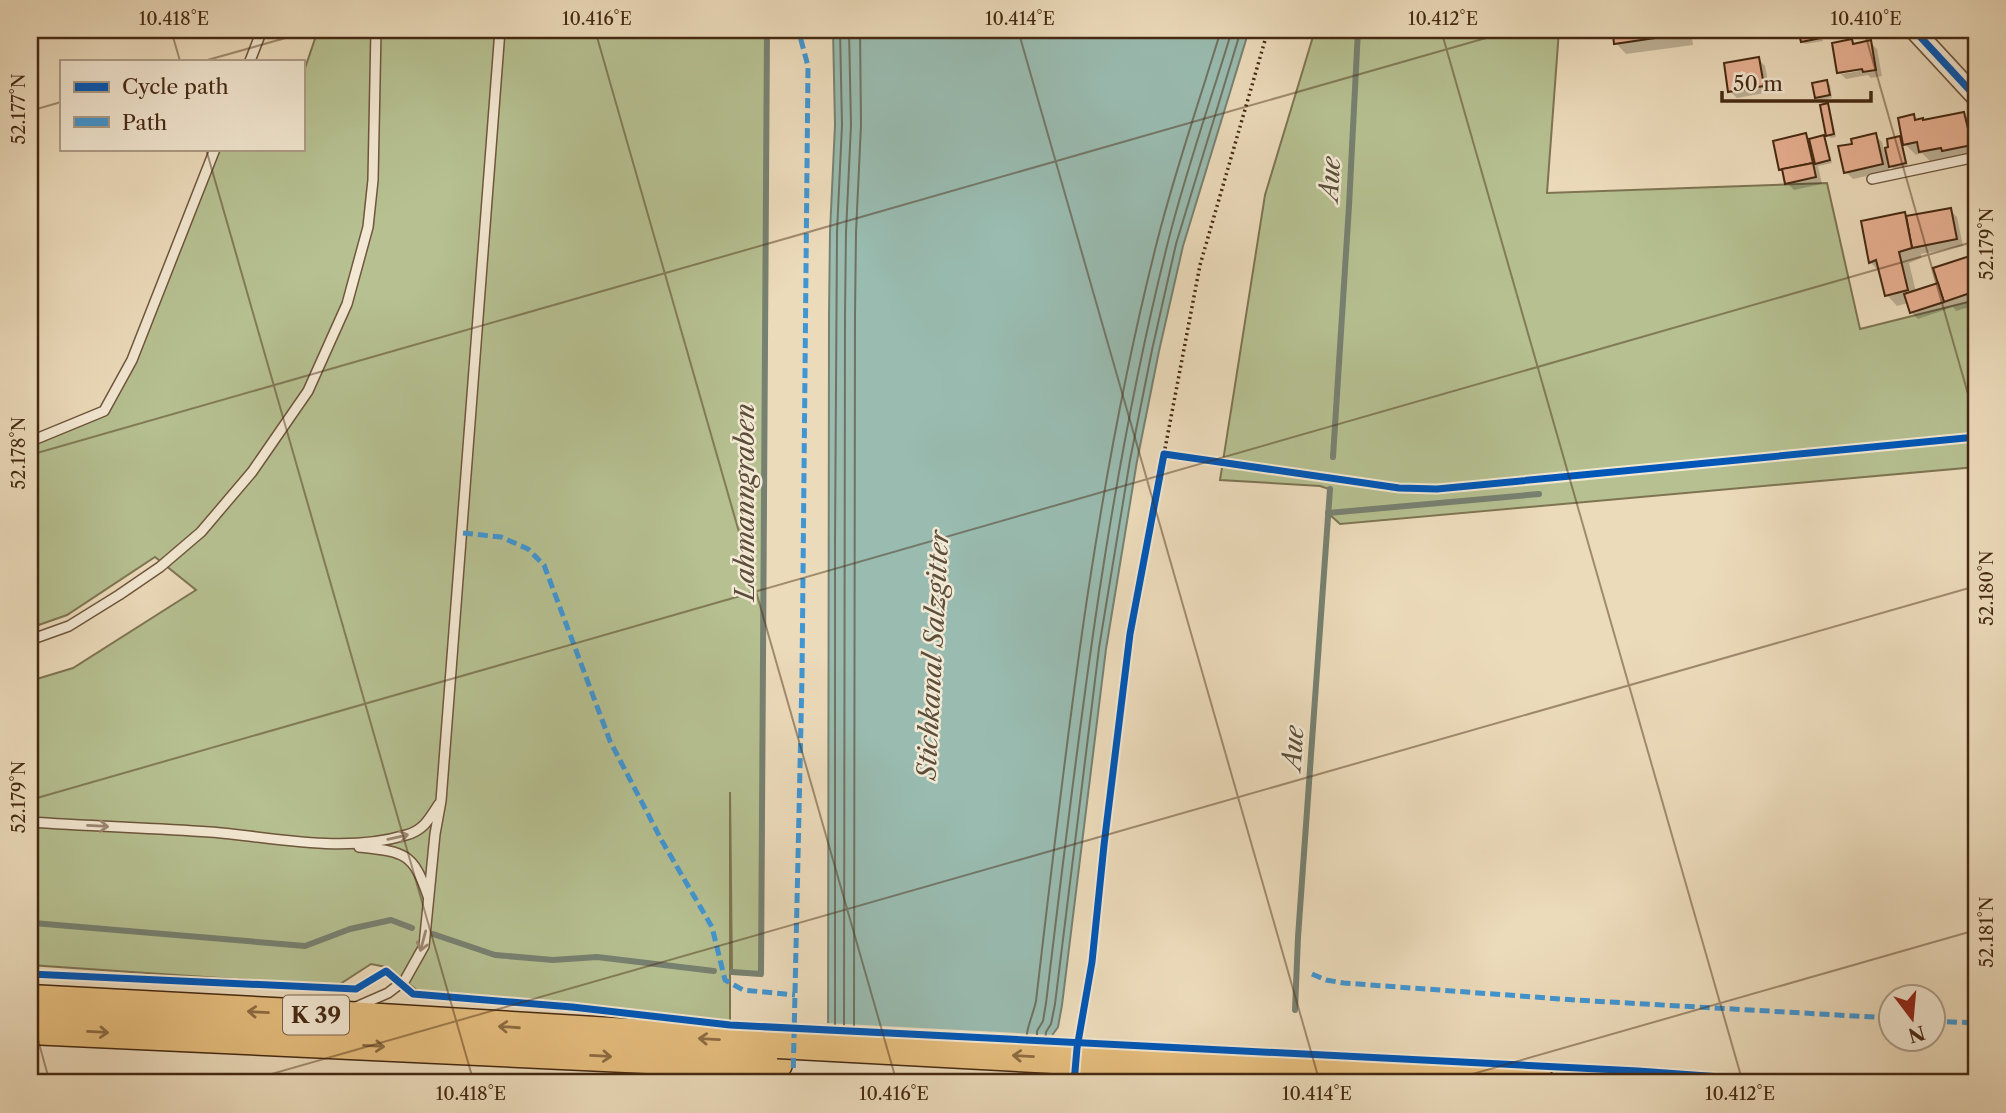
<svg xmlns="http://www.w3.org/2000/svg" width="2006" height="1113" font-family="'Libre Caslon Text',serif">
<style>
.green{fill:#b6c091;stroke:#7e7452;stroke-width:2}
.water{fill:#99bbb0;stroke:#778171;stroke-width:2}
.pier{fill:#ecdbbb}
.shadow{fill:#0003;fill-rule:evenodd}
.lines{fill:none;stroke-linecap:round;stroke-linejoin:round}
.shore{stroke:#6f7261;stroke-width:2}
.stream{stroke:#778171;stroke-width:6}
.building{fill:#e8b092;stroke:#452912;stroke-width:2}
.service-casing{stroke:#6f563c;stroke-width:12}
.minor-casing{stroke:#6f563c;stroke-width:21}
.trunk-casing{stroke:#452912;stroke-width:33}
.path{stroke:#452912;stroke-width:3.5;stroke-dasharray:2 3.5;stroke-linecap:butt}
.service{stroke:#f3e8d3;stroke-width:9}
.minor{stroke:#f3e8d3;stroke-width:18}
.trunk{stroke:#e6be7e;stroke-width:30}
.trunk-bridge-casing{stroke:#452912;stroke-width:33;stroke-linecap:butt}
.trunk-bridge{stroke:#e6be7e;stroke-width:30}
.quiet{stroke:#4096d3;stroke-width:5;stroke-dasharray:10 5;stroke-linecap:butt}
.cycleway-casing{stroke:#f3e8d3;stroke-width:11}
.cycleway{stroke:#0057b8;stroke-width:7}
.oneway{stroke:#9c8872}
.oneway2{stroke:#8d6c43}
.ticks{fill:none;stroke:#452912;stroke-width:2;stroke-opacity:0.45}
.labels{text-anchor:middle;stroke-width:5;stroke-linejoin:round;paint-order:stroke}
.shield{fill:#f3e8d3;stroke:#79624c;stroke-width:2}
.shield-label{font-size:23px;font-weight:bold;fill:#452912}
.water-label{font-size:26px;font-style:italic;fill:#5a4e3a;stroke:#f3e8d3}
.neatline{fill:none;stroke:#452912;stroke-width:2.5}
.ticks-label{font-size:18px;text-anchor:middle;fill:#452912}
</style>
<rect width="100%" height="100%" fill="#ecdbbb"/>
<filter id="stains"><feTurbulence type="fractalNoise" baseFrequency=".00286" numOctaves="4"/><feColorMatrix values="0 0 0 0 .2 0 0 0 0 .09 0 0 0 0 .02 0 0 0 .5 -.17"/></filter>
<radialGradient id="worn" r=".72"><stop offset=".6" stop-color="#630" stop-opacity="0"/><stop offset="1" stop-color="#630" stop-opacity=".3"/></radialGradient>
<g class="green">
<path d="M 318,30 L 767,30 L 761,974 L 732,972 L 730,792 L 730,1025 L 572,1004 L 421,993 L 386,967 L 371,964 L 337,986 L 30,965 L 30,681 L 73,668 L 196,590 L 155,557 L 67,615 L 30,628 L 30,440 L 104,411 L 132,360 L 215,149 L 303,149 L 303,74 Z"/>
<path d="M 1315,30 L 1559,30 L 1547,193 L 1827,183 L 1860,329 L 1976,300 L 1976,467 L 1340,524 L 1328,513 L 1329,489 L 1320,486 L 1220,480 L 1265,195 Z"/>
</g>
<path class="water" d="M 833,30 L 1249,30 L 1183,246 L 1159,351 L 1137,461 L 1106,649 L 1062,1005 L 1058,1027 L 1053,1034 L 1049,1083 L 828,1083 L 829,315 L 830,232 L 835,125 Z"/>
<path class="pier" d="M 825,1023 L 1056,1035 L 1052,1083 L 824,1083 Z"/>
<g class="shadow">
<path d="M 1628,30 L 1691,30 L 1693,45 L 1626,54 L 1616,43 L 1628,33 Z"/>
<path d="M 1800,30 L 1821,30 L 1823,41 L 1805,44 L 1802,41 Z"/>
<path d="M 1851,41 L 1856,45 L 1870,42 L 1877,49 L 1882,76 L 1871,78 L 1868,75 L 1846,79 L 1839,72 ZM 1871,66 L 1871,69 L 1842,74 L 1842,71 Z"/>
<path d="M 1758,59 L 1765,66 L 1770,92 L 1737,98 L 1730,91 Z"/>
<path d="M 1827,82 L 1830,85 L 1832,98 L 1820,100 L 1817,97 Z"/>
<path d="M 1827,105 L 1830,108 L 1836,137 L 1831,138 L 1828,135 Z"/>
<path d="M 1964,114 L 1975,125 L 1976,157 L 1931,162 L 1922,153 L 1916,155 L 1902,141 L 1908,166 L 1894,169 L 1887,162 L 1889,171 L 1853,179 L 1846,172 L 1854,145 L 1875,135 L 1882,142 L 1884,150 L 1891,148 L 1899,138 L 1905,144 L 1913,116 L 1918,121 L 1924,122 Z"/>
<path d="M 1806,135 L 1811,140 L 1823,137 L 1826,140 L 1832,163 L 1818,166 L 1822,184 L 1794,190 L 1787,183 L 1785,173 L 1781,169 Z"/>
<path d="M 1950,210 L 1957,217 L 1963,246 L 1921,254 L 1921,258 L 1909,263 L 1916,292 L 1940,284 L 1936,269 L 1976,256 L 1976,305 L 1956,311 L 1953,307 L 1918,319 L 1911,312 L 1908,303 L 1897,306 L 1887,295 L 1881,273 L 1870,262 L 1904,214 L 1908,218 Z"/>
</g>
<g class="lines">
<g class="shore">
<path d="M 835,1029 L 835,542 L 837,232 L 842,125 L 840,30"/>
<path d="M 844,1030 L 845,315 L 846,232 L 851,125 L 849,30"/>
<path d="M 854,1030 L 855,315 L 856,232 L 861,125 L 860,30"/>
<path d="M 1026,1040 C 1027,1026 1033,1015 1036,1001 C 1066,746 1094,488 1158,238 C 1176,168 1200,99 1221,30"/>
<path d="M 1037,1040 L 1037,1031 L 1043,1021 L 1046,1003 C 1077,748 1105,492 1168,242 C 1186,170 1211,100 1232,30"/>
<path d="M 1045,1041 L 1046,1032 L 1051,1024 L 1055,1004 L 1099,648 L 1130,460 L 1152,350 L 1176,244 L 1241,30"/>
</g>
<g class="stream">
<path d="M 1333,457 L 1349,206 L 1358,30"/>
<path d="M 1328,513 L 1539,494"/>
<path d="M 30,921 L 33,923 L 305,946 L 350,929 L 391,920 L 412,928"/>
<path d="M 433,934 L 495,955 L 553,960 L 597,957 L 714,971"/>
<path d="M 732,972 L 761,974 L 767,30"/>
<path d="M 1295,1010 L 1298,937 L 1330,489"/>
</g>
</g>
<g class="building">
<path d="M 1626,30 L 1683,30 L 1683,34 L 1614,44 L 1613,34 L 1626,32 Z"/>
<path d="M 1798,30 L 1819,30 L 1821,38 L 1801,42 Z"/>
<path d="M 1852,39 L 1853,44 L 1871,40 L 1876,70 L 1863,72 L 1862,69 L 1837,73 L 1832,43 Z"/>
<path d="M 1759,57 L 1764,86 L 1728,92 L 1724,63 Z"/>
<path d="M 1827,80 L 1830,95 L 1815,98 L 1812,83 Z"/>
<path d="M 1828,103 L 1834,134 L 1826,136 L 1820,105 Z"/>
<path d="M 1964,112 L 1972,145 L 1942,151 L 1941,148 L 1919,152 L 1917,142 L 1903,145 L 1898,118 L 1914,114 L 1915,120 L 1923,118 L 1923,120 Z"/>
<path d="M 1806,133 L 1813,163 L 1779,170 L 1773,141 Z"/>
<path d="M 1876,133 L 1883,164 L 1844,173 L 1838,146 L 1852,144 L 1851,139 Z"/>
<path d="M 1824,135 L 1830,160 L 1815,164 L 1809,139 Z"/>
<path d="M 1900,136 L 1906,163 L 1889,167 L 1885,148 L 1888,147 L 1887,139 Z"/>
<path d="M 1813,163 L 1816,177 L 1785,184 L 1782,169 Z"/>
<path d="M 1951,208 L 1957,239 L 1912,248 L 1906,216 Z"/>
<path d="M 1905,212 L 1912,248 L 1899,252 L 1908,290 L 1885,296 L 1876,260 L 1869,263 L 1861,221 Z"/>
<path d="M 1976,254 L 1976,291 L 1944,302 L 1933,268 Z"/>
<path d="M 1938,283 L 1944,302 L 1910,313 L 1904,294 Z"/>
</g>
<g class="lines">
<defs>
<g id="service">
<path d="M 1719,30 L 1724,30"/>
<path d="M 250,61 L 262,30"/>
<path d="M 1872,179 L 1976,157"/>
<path d="M 30,440 L 36,439 L 104,411 L 132,360 L 215,149"/>
<path d="M 30,640 L 69,626 L 119,595 L 160,567 L 201,532 L 252,472 L 308,391 L 347,304 L 368,227 L 373,180 L 376,30"/>
<path d="M 30,822 C 90,826 150,828 210,832 C 274,837 343,854 406,835 C 424,830 429,819 439,804"/>
<path d="M 359,847 C 404,852 413,852 428,896"/>
<path d="M 356,1007 L 388,993 L 405,980 L 424,946 L 435,834 L 441,801 L 500,30"/>
</g>
<path id="minor" d="M 1914,30 L 1976,97"/>
<g id="trunk">
<path d="M 30,1000 L 331,1016 L 778,1043"/>
<path d="M 30,1029 L 777,1064"/>
<path d="M 1091,1060 L 1540,1083"/>
</g>
</defs>
<use href="#service" class="service-casing"/>
<use href="#minor" class="minor-casing"/>
<use href="#trunk" class="trunk-casing"/>
<path class="path" d="M 1079,1036 L 1092,962 L 1104,845 L 1130,634 L 1164,454 L 1200,265 L 1268,30"/>
<use href="#service" class="service"/>
<use href="#minor" class="minor"/>
<use href="#trunk" class="trunk"/>
<defs>
<path id="trunk-bridge" d="M 778,1043 L 1091,1060"/>
</defs>
<use href="#trunk-bridge" class="trunk-bridge-casing"/>
<use href="#trunk-bridge" class="trunk-bridge"/>
<g class="quiet">
<path d="M 463,533 L 501,537 L 528,549 L 544,565 L 610,741 L 662,841 L 712,927 L 725,980 L 743,990 L 795,995"/>
<path d="M 1312,974 L 1326,980 L 1344,983 L 1575,1000 L 1890,1018"/>
<path d="M 1932,1021 L 1976,1023"/>
<path d="M 793,1083 L 802,677 L 808,66 L 801,40 L 801,30"/>
</g>
<defs>
<g id="cycleway">
<path d="M 1914,30 L 1976,97"/>
<path d="M 30,974 L 356,989 L 386,971 L 413,994 L 572,1007 L 730,1025 L 1638,1071 L 1805,1083"/>
<path d="M 1074,1083 L 1077,1048 L 1092,962 L 1104,845 L 1130,634 L 1164,454 L 1399,488 L 1437,489 L 1976,437"/>
</g>
</defs>
<use href="#cycleway" class="cycleway-casing"/>
<use href="#cycleway" class="cycleway"/>
</g>
<defs><path id="oneway-shaft" d="M-6 0H5M1.5-3L5.5 0L1.5 3" fill="none" stroke-width="1.6" stroke-linecap="round" stroke-linejoin="round" transform="scale(1.75)"/></defs>
<g class="oneway">
<use href="#oneway-shaft" transform="translate(98 826) rotate(3)"/>
<use href="#oneway-shaft" transform="translate(398 837) rotate(-13)"/>
<use href="#oneway-shaft" transform="translate(423 941) rotate(105)"/>
</g>
<g class="oneway2">
<use href="#oneway-shaft" transform="translate(258 1012) rotate(-177)"/>
<use href="#oneway-shaft" transform="translate(509 1027) rotate(-176)"/>
<use href="#oneway-shaft" transform="translate(98 1032) rotate(3)"/>
<use href="#oneway-shaft" transform="translate(709 1039) rotate(-177)"/>
<use href="#oneway-shaft" transform="translate(374 1046) rotate(3)"/>
<use href="#oneway-shaft" transform="translate(601 1056) rotate(3)"/>
<use href="#oneway-shaft" transform="translate(1023 1056) rotate(-177)"/>
</g>
<path class="ticks" d="M 171,30 L 180,61M 595,30 L 897,1083M 1018,30 L 1320,1083M 1441,30 L 1743,1083M 1864,30 L 1976,422M 204,61 L 314,30M 30,111 L 61,102M 206,149 L 474,1083M 30,455 L 1514,30M 30,800 L 1976,241M 30,1011 L 50,1083M 240,1083 L 1976,586M 1441,1083 L 1976,930"/>
<g class="labels">
<rect class="shield" x="283" y="995.5" width="66" height="39" rx="5"/>
<g class="shield-label">
<text x="316" y="1023">K 39</text>
</g>
<g class="water-label">
<text transform="translate(1330 179) rotate(-87)" y="9">Aue</text>
<text transform="translate(745 502) rotate(-90)" y="9">Lahmanngraben</text>
<text transform="translate(933 655) rotate(-87)" y="9">Stichkanal Salzgitter</text>
<text transform="translate(1293 748) rotate(-86)" y="9">Aue</text>
</g>
</g>
<rect width="2006" height="1113" fill="none" stroke="#ecdbbb" stroke-width="77"/>
<rect x="60" y="60" width="245" height="91" fill="#f3e8d3" stroke="#ad9c86" stroke-width="2"/>
<rect x="74" y="82" width="35" height="10" fill="#0057b8" stroke="#ad9c86" stroke-width="2"/>
<text x="122" y="94" font-size="21" fill="#452912">Cycle path</text>
<rect x="74" y="117" width="35" height="10" fill="#4096d3" stroke="#ad9c86" stroke-width="2"/>
<text x="122" y="130" font-size="21" fill="#452912">Path</text>
<g transform="translate(1912 1018) rotate(164)"><circle r="33" fill="#f3e8d3" stroke="#ad9c86" stroke-width="2"/>
<path d="M0-5L12 26L0 18L-12 26Z" fill="#8f2418"/>
<text y="-10" font-size="19" font-weight="bold" text-anchor="middle" fill="#452912">N</text>
</g>
<path d="M1722 91v10h149v-10" fill="none" stroke="#452912" stroke-width="3.5"/>
<text x="1733" y="91" font-size="21" fill="#452912" stroke="#f3e8d3" stroke-width="5" paint-order="stroke">50 m</text>
<rect x="38" y="38" width="1930" height="1036" class="neatline"/>
<g class="ticks-label">
<text x="174" y="25">10.418°E</text>
<text x="597" y="25">10.416°E</text>
<text x="1020" y="25">10.414°E</text>
<text x="1443" y="25">10.412°E</text>
<text x="1866" y="25">10.410°E</text>
<text transform="translate(19 109) rotate(-90)" y="6">52.177°N</text>
<text transform="translate(1987 244) rotate(-90)" y="6">52.179°N</text>
<text transform="translate(19 453) rotate(-90)" y="6">52.178°N</text>
<text transform="translate(1987 588) rotate(-90)" y="6">52.180°N</text>
<text transform="translate(19 797) rotate(-90)" y="6">52.179°N</text>
<text transform="translate(1987 932) rotate(-90)" y="6">52.181°N</text>
<text x="471" y="1100">10.418°E</text>
<text x="894" y="1100">10.416°E</text>
<text x="1317" y="1100">10.414°E</text>
<text x="1740" y="1100">10.412°E</text>
</g>
<rect width="100%" height="100%" filter="url(#stains)"/>
<rect width="100%" height="100%" fill="url(#worn)"/>
</svg>
